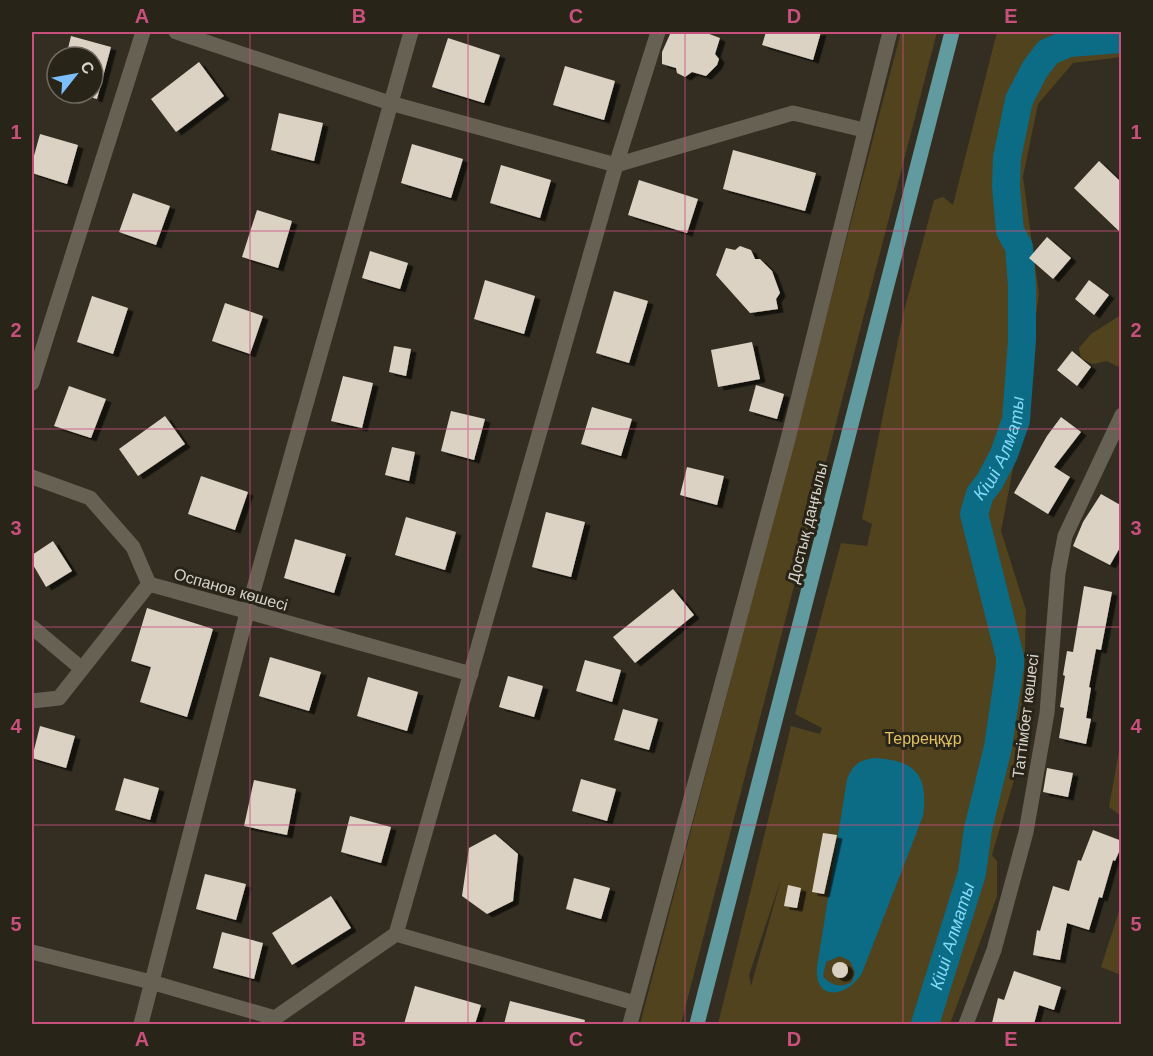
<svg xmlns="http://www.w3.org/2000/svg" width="1153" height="1056" font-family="Arial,sans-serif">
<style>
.green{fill:#51431d;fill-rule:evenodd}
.water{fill:#0c6b85;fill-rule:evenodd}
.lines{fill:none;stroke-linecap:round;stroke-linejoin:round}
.river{stroke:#0c6b85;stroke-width:28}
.building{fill:#dcd2c3;filter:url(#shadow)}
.minor{stroke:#666153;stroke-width:15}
.major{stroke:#629b9f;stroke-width:15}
.grid{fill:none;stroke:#c8507d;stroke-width:1.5;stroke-opacity:0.55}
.labels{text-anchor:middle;stroke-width:6;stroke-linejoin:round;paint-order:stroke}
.street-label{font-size:16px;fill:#d6d3cb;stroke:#292418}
.park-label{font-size:16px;fill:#e1c064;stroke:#292418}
.water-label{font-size:18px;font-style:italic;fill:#82daf8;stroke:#292418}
.neatline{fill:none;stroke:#c8507d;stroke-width:2}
.grid-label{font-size:20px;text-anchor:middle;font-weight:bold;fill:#c8507d}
</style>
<defs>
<filter id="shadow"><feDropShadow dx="5.5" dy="3.5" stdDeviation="0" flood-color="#0009"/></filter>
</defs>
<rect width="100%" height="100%" fill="#332e21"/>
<g class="green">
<path d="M 901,32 L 937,32 L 681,1024 L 640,1024 Z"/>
<path d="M 997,32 L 1121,32 L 1121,57 L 1073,63 L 1038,104 L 1023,177 L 1039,294 L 1017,448 L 1001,531 L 1026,610 L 1022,753 L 992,855 L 997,861 L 997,896 L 950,1024 L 718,1024 L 791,726 L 820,734 L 822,728 L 795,714 L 841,543 L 867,546 L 872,524 L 862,519 L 904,311 L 934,200 L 943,197 L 953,205 ZM 780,882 L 780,883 L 751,986 L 749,975 Z"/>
<path d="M 1121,315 L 1121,368 L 1107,361 L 1093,364 L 1081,359 L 1079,348 L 1091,334 Z"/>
<path d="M 1121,740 L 1121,816 L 1109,807 Z"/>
<path d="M 1121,905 L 1121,975 L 1101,967 Z"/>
</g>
<path class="water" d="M 874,758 C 915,760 929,775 923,816 L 862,973 C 848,997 814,1003 817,967 L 847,779 C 853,765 859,760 874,758 ZM 840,956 L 850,961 L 855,972 L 852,982 C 842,988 830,986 823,976 L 826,962 Z"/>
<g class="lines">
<path class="river" id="s1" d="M 925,1024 L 972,873 L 978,829 L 998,747 L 1010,666 L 1010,657 L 974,514 L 980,494 L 990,481 L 1004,454 L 1016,420 L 1022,340 L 1022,286 L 1019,247 L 1010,231 L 1006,186 L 1007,158 L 1019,100 L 1035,69 L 1048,52 L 1069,43 L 1122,39"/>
</g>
<g class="building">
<path d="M 671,32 L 704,32 L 720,38 L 715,54 L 719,59 L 717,65 L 706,76 L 692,72 L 685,77 L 677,73 L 676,68 L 662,64 L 662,52 Z"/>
<path d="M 766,32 L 821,32 L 813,60 L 762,45 Z"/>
<path d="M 71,36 L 111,47 L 97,99 L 93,98 L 93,57 L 66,57 Z"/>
<path d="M 448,38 L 500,55 L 484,103 L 432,87 Z"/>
<path d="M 199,62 L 224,96 L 176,132 L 151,99 Z"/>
<path d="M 565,66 L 615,81 L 604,120 L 553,105 Z"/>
<path d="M 279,113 L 323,123 L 314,161 L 271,150 Z"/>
<path d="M 40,134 L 78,145 L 67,184 L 32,173 L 32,163 Z"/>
<path d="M 412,144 L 463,159 L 451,198 L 401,183 Z"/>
<path d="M 733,150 L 816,173 L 805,211 L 723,189 Z"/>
<path d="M 1099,161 L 1122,183 L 1122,234 L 1074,188 Z"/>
<path d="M 501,165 L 551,180 L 540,218 L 490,203 Z"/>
<path d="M 639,180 L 698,199 L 687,233 L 628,215 Z"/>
<path d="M 133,193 L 170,206 L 156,245 L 119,232 Z"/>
<path d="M 257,210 L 292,221 L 278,268 L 242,257 Z"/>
<path d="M 1047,237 L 1071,258 L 1053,279 L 1029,258 Z"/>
<path d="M 740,246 L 751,250 L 755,259 L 760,259 L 772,271 L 780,293 L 776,299 L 778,309 L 750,313 L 716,275 L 726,248 L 735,250 Z"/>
<path d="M 370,251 L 408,263 L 400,289 L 362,278 Z"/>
<path d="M 485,280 L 535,296 L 524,334 L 474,319 Z"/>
<path d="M 1089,280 L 1109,295 L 1094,315 L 1075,299 Z"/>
<path d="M 614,291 L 648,301 L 629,363 L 596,353 Z"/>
<path d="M 92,296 L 128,308 L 113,354 L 77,342 Z"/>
<path d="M 225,303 L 263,316 L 250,354 L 212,341 Z"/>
<path d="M 752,342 L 760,379 L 718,387 L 711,350 Z"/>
<path d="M 394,346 L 411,349 L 406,376 L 389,372 Z"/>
<path d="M 1072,351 L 1091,367 L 1077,386 L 1057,370 Z"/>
<path d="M 343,376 L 373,383 L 362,428 L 331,421 Z"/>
<path d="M 756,385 L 784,394 L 777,419 L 749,411 Z"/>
<path d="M 69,386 L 106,399 L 91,438 L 54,426 Z"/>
<path d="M 592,407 L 632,419 L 621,456 L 581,444 Z"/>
<path d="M 451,411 L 485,419 L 474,460 L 441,451 Z"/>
<path d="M 165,416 L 185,444 L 138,476 L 119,449 Z"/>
<path d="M 1061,417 L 1081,432 L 1054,467 L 1070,477 L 1048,514 L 1014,493 L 1047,436 Z"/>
<path d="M 392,447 L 415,452 L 409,481 L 385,475 Z"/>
<path d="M 687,467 L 724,476 L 717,505 L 680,495 Z"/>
<path d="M 201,476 L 248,492 L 235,530 L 188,514 Z"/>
<path d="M 1101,494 L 1122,506 L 1122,544 L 1110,565 L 1073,546 L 1083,522 Z"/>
<path d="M 546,512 L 585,522 L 571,577 L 532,567 Z"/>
<path d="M 406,517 L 456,532 L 445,570 L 395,555 Z"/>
<path d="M 295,539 L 346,554 L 334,593 L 284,578 Z"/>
<path d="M 53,541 L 72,571 L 46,587 L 32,563 L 32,555 Z"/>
<path d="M 1084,586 L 1112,592 L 1101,650 L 1096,649 L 1089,687 L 1091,688 L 1086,718 L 1091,719 L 1086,744 L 1059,738 L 1064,708 L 1060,707 L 1065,676 L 1063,675 L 1067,651 L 1073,652 Z"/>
<path d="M 673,589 L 694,615 L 635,663 L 613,637 Z"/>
<path d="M 147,608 L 213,629 L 187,717 L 140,702 L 151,667 L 131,661 Z"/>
<path d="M 270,657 L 321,672 L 309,711 L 259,696 Z"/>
<path d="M 585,660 L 621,670 L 612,702 L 576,691 Z"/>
<path d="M 508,676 L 543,686 L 534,717 L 499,707 Z"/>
<path d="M 368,677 L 418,692 L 407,731 L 357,716 Z"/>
<path d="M 623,709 L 658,719 L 649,750 L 614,740 Z"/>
<path d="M 40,726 L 75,736 L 66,768 L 32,758 Z"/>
<path d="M 1047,768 L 1073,773 L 1068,797 L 1043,792 Z"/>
<path d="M 124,778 L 159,788 L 150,820 L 115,810 Z"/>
<path d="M 581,779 L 616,789 L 607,821 L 572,811 Z"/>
<path d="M 254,780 L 296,789 L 287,835 L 244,826 Z"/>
<path d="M 350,816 L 391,827 L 381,863 L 341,852 Z"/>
<path d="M 1093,830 L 1122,841 L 1122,845 L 1115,861 L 1113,860 L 1102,898 L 1099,897 L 1089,930 L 1067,923 L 1060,960 L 1033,955 L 1037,930 L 1040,931 L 1053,886 L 1069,891 L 1078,860 L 1081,861 Z"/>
<path d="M 823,833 L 837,835 L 824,894 L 812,892 Z"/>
<path d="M 495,834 L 518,854 L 513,901 L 487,914 L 462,896 L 469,848 Z"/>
<path d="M 205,874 L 246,884 L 236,920 L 196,909 Z"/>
<path d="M 574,878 L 610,888 L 601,919 L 566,909 Z"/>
<path d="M 788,885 L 801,888 L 797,908 L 784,906 Z"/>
<path d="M 331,896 L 351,928 L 292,965 L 272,933 Z"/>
<path d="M 222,932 L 263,943 L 254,979 L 213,968 Z"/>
<circle cx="840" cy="970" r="8"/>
<path d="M 1014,971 L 1061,987 L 1054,1010 L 1039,1005 L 1034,1024 L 992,1023 L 998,998 L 1004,1000 Z"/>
<path d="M 415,986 L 481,1005 L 475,1024 L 404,1024 Z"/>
<path d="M 510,1001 L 585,1020 L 584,1024 L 504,1024 Z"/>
</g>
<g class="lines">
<g class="minor">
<path d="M 176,32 L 390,103 L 616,165 L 793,113 L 864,130"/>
<path d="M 32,383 L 143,32"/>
<path d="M 32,477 L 90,498 L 133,547 L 149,584"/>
<path d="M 32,627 L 82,669"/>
<path d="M 32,701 L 59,698 L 149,584 L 471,674"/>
<path d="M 396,934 L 635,1003"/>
<path d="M 32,952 L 151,982 L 275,1018 L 396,934 L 616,165 L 658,32"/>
<path d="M 141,1024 L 247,613 L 411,32"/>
<path d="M 630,1024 L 788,439 L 890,32"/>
<path d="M 966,1024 L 994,950 L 1026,832 L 1047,713 L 1058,573 L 1065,536 L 1122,415"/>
</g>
<path class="major" d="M 697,1024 L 952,32"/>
</g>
<path class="grid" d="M 250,32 L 250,1024M 468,32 L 468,1024M 685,32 L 685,1024M 903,32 L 903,1024M 32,231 L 1122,231M 32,429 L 1122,429M 32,627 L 1122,627M 32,825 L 1122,825"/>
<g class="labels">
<g class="street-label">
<text transform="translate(807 523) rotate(-76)" y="6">Достық даңғылы</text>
<text transform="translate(231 589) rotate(16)" y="6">Оспанов көшесі</text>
<text transform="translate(1025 716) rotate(-83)" y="6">Таттімбет көшесі</text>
</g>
<g class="park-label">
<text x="923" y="744">Терреңқұр</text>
</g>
<g class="water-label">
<text dy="6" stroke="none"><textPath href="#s1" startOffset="597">Кіші Алматы</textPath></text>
<text dy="6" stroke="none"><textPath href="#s1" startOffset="92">Кіші Алматы</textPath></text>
</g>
</g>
<rect width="1153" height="1056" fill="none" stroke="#292418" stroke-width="66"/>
<g transform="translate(75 75) rotate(59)"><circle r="28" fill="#292418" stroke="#6e6a60" stroke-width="1.5"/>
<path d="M0-4.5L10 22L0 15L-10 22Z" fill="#7cbef9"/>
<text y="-9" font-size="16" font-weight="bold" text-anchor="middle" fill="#d6d3cb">С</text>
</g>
<rect x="33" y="33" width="1087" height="990" class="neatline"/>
<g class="grid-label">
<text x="142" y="23">A</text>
<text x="359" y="23">B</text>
<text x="576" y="23">C</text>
<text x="794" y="23">D</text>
<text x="1011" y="23">E</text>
<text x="16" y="139">1</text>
<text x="1136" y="139">1</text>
<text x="16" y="337">2</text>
<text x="1136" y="337">2</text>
<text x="16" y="535">3</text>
<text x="1136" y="535">3</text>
<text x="16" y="733">4</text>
<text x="1136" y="733">4</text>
<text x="16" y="931">5</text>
<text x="1136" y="931">5</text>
<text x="142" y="1046">A</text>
<text x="359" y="1046">B</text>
<text x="576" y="1046">C</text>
<text x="794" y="1046">D</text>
<text x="1011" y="1046">E</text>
</g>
</svg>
